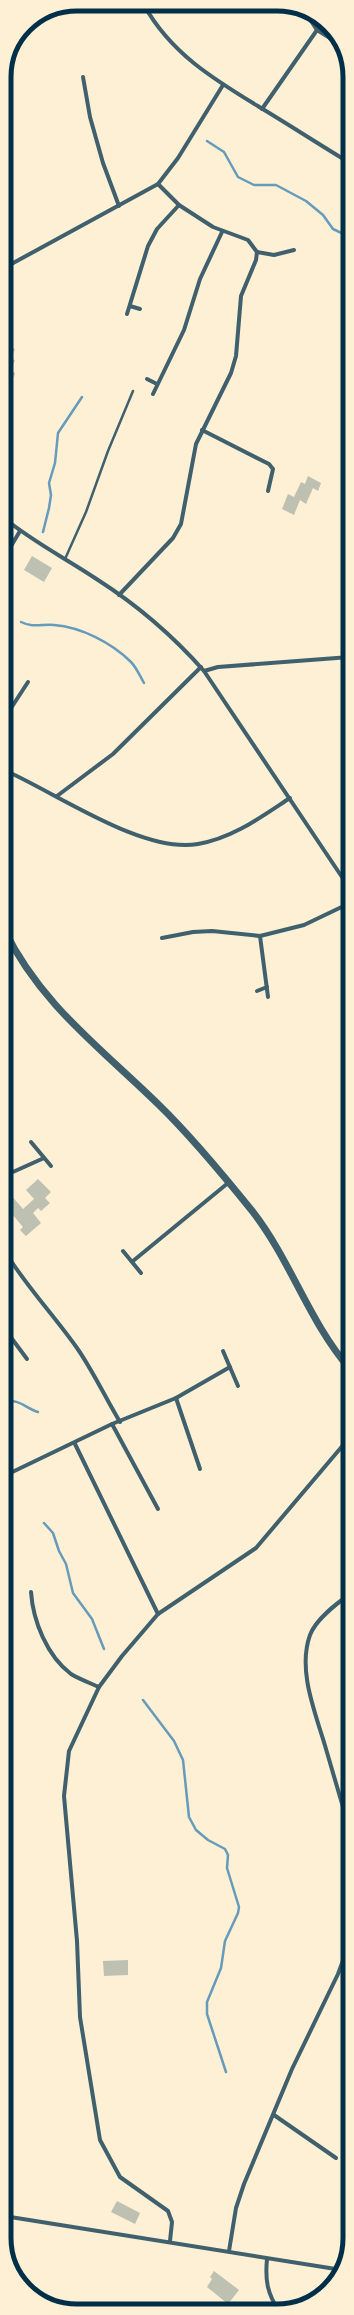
<svg xmlns="http://www.w3.org/2000/svg" width="354" height="2315" font-family="Lato,sans-serif">
<style>
.lines{fill:none;stroke-linecap:round;stroke-linejoin:round}
.stream{stroke:#669bbc;stroke-width:2.5}
.building{fill:#bec0b2}
.service{stroke:#3f606c;stroke-width:2.5}
.minor{stroke:#3f606c;stroke-width:4}
.tertiary{stroke:#3f606c;stroke-width:7}
.rim{fill:none;stroke:#003049;stroke-width:5}
</style>
<rect width="100%" height="100%" fill="#fdf0d5"/>
<g class="lines">
<g class="stream">
<path d="M 207,141 L 224,152 L 238,177 L 254,185 L 276,185 L 306,201 L 323,215 L 333,229 L 350,237"/>
<path d="M 43,532 L 49,508 L 51,495 L 49,483 L 55,463 L 58,433 L 82,397"/>
<path d="M 21,622 C 33,628 42,624 54,625 C 81,627 112,643 131,662 C 136,667 140,676 144,683"/>
<path d="M 4,1402 C 19,1398 25,1408 38,1412"/>
<path d="M 4,1435 L 6,1437"/>
<path d="M 44,1523 L 53,1533 L 59,1551 L 66,1564 L 73,1593 L 92,1619 L 104,1649"/>
<path d="M 143,1700 L 174,1741 L 183,1760 L 189,1817 L 196,1830 L 208,1840 L 225,1849 L 228,1855 L 227,1868 L 239,1907 L 238,1913 L 225,1941 L 221,1968 L 207,2002 L 207,2014 L 226,2072"/>
</g>
</g>
<g class="building">
<path d="M 6,337 L 13,341 L 12,348 L 15,349 L 11,359 L 15,360 L 11,371 L 15,373 L 14,377 L 10,375 L 9,378 L 4,375 L 4,340 Z"/>
<path d="M 308,476 L 321,483 L 318,491 L 313,488 L 306,504 L 300,500 L 294,515 L 282,509 L 288,494 L 294,497 L 301,482 L 305,484 Z"/>
<path d="M 32,556 L 52,568 L 44,582 L 24,570 Z"/>
<path d="M 4,1059 L 9,1065 L 4,1069 Z"/>
<path d="M 38,1179 L 51,1192 L 45,1198 L 50,1203 L 41,1211 L 38,1208 L 33,1213 L 41,1223 L 26,1236 L 20,1230 L 23,1227 L 12,1214 L 7,1218 L 4,1215 L 4,1199 L 10,1194 L 23,1209 L 34,1199 L 26,1190 Z"/>
<path d="M 128,1960 L 128,1975 L 104,1976 L 103,1961 Z"/>
<path d="M 117,2201 L 140,2213 L 135,2224 L 111,2212 Z"/>
<path d="M 214,2271 L 239,2290 L 228,2304 L 207,2287 L 212,2279 L 210,2277 Z"/>
</g>
<g class="lines">
<path class="service" d="M 65,559 L 86,512 L 108,451 L 133,391"/>
<g class="minor">
<path d="M 144,5 C 171,54 215,80 261,108 C 291,126 320,145 350,163"/>
<path d="M 305,12 L 317,30 L 338,43"/>
<path d="M 83,77 L 90,117 L 103,163 L 119,206"/>
<path d="M 262,109 L 317,30"/>
<path d="M 257,252 L 274,255 L 294,250"/>
<path d="M 4,268 L 158,184 L 178,158 L 223,85"/>
<path d="M 130,306 L 140,309"/>
<path d="M 127,314 L 148,246 L 157,229 L 179,205"/>
<path d="M 147,379 L 157,384"/>
<path d="M 153,394 L 184,330 L 200,279 L 222,232"/>
<path d="M 202,430 L 269,464 L 273,469 L 268,491"/>
<path d="M 4,518 C 33,542 67,559 98,580 C 137,605 174,637 204,671 L 350,889"/>
<path d="M 4,558 L 20,531"/>
<path d="M 119,595 L 173,538 L 181,524 L 196,444 L 231,373 L 236,356 L 241,296 L 256,260 L 257,252 L 248,240 L 213,227 L 179,205 L 158,184"/>
<path d="M 204,671 L 218,667 L 350,657"/>
<path d="M 4,719 L 28,682"/>
<path d="M 4,770 C 55,792 142,854 198,844 C 233,838 261,817 290,798"/>
<path d="M 57,796 L 113,754 L 201,667"/>
<path d="M 260,936 L 268,997"/>
<path d="M 162,938 L 193,932 L 212,931 L 260,936 L 304,925 L 350,903"/>
<path d="M 257,991 L 267,987"/>
<path d="M 31,1142 L 51,1166"/>
<path d="M 4,1176 L 44,1158"/>
<path d="M 4,1250 C 25,1285 53,1314 77,1348 C 93,1371 105,1397 120,1422"/>
<path d="M 123,1251 L 141,1273"/>
<path d="M 133,1261 L 228,1183"/>
<path d="M 4,1270 L 13,1265"/>
<path d="M 4,1328 L 27,1359"/>
<path d="M 223,1351 L 238,1386"/>
<path d="M 176,1398 L 200,1469"/>
<path d="M 112,1424 L 158,1509"/>
<path d="M 75,1444 L 158,1614"/>
<path d="M 4,1476 L 112,1424 L 176,1398 L 230,1367"/>
<path d="M 31,1592 C 33,1621 47,1656 71,1674 C 79,1679 90,1683 99,1687"/>
<path d="M 350,1594 C 336,1604 316,1619 310,1635 C 297,1671 316,1714 326,1749 C 334,1776 342,1804 350,1831"/>
<path d="M 274,2115 L 336,2158"/>
<path d="M 4,2216 L 342,2270"/>
<path d="M 170,2241 L 172,2222 L 168,2211 L 120,2177 L 100,2140 L 80,2017 L 77,1941 L 64,1796 L 69,1751 L 99,1687 L 122,1656 L 158,1614 L 256,1548 L 350,1437"/>
<path d="M 229,2251 L 236,2208 L 244,2184 L 292,2069 L 338,1974 L 350,1942"/>
<path d="M 267,2259 C 265,2280 267,2293 279,2311"/>
</g>
<path class="tertiary" d="M 4,929 C 40,1004 101,1048 159,1105 C 192,1137 224,1176 253,1212 C 291,1261 309,1322 350,1369"/>
</g>
<path d="M0 0H354V2315H0ZM77 11H277A66 66 0 0 1 343 77V2238A66 66 0 0 1 277 2304H77A66 66 0 0 1 11 2238V77A66 66 0 0 1 77 11Z" fill="#fdf0d5" fill-rule="evenodd"/>
<path class="rim" d="M77 11H277A66 66 0 0 1 343 77V2238A66 66 0 0 1 277 2304H77A66 66 0 0 1 11 2238V77A66 66 0 0 1 77 11Z"/>
</svg>
